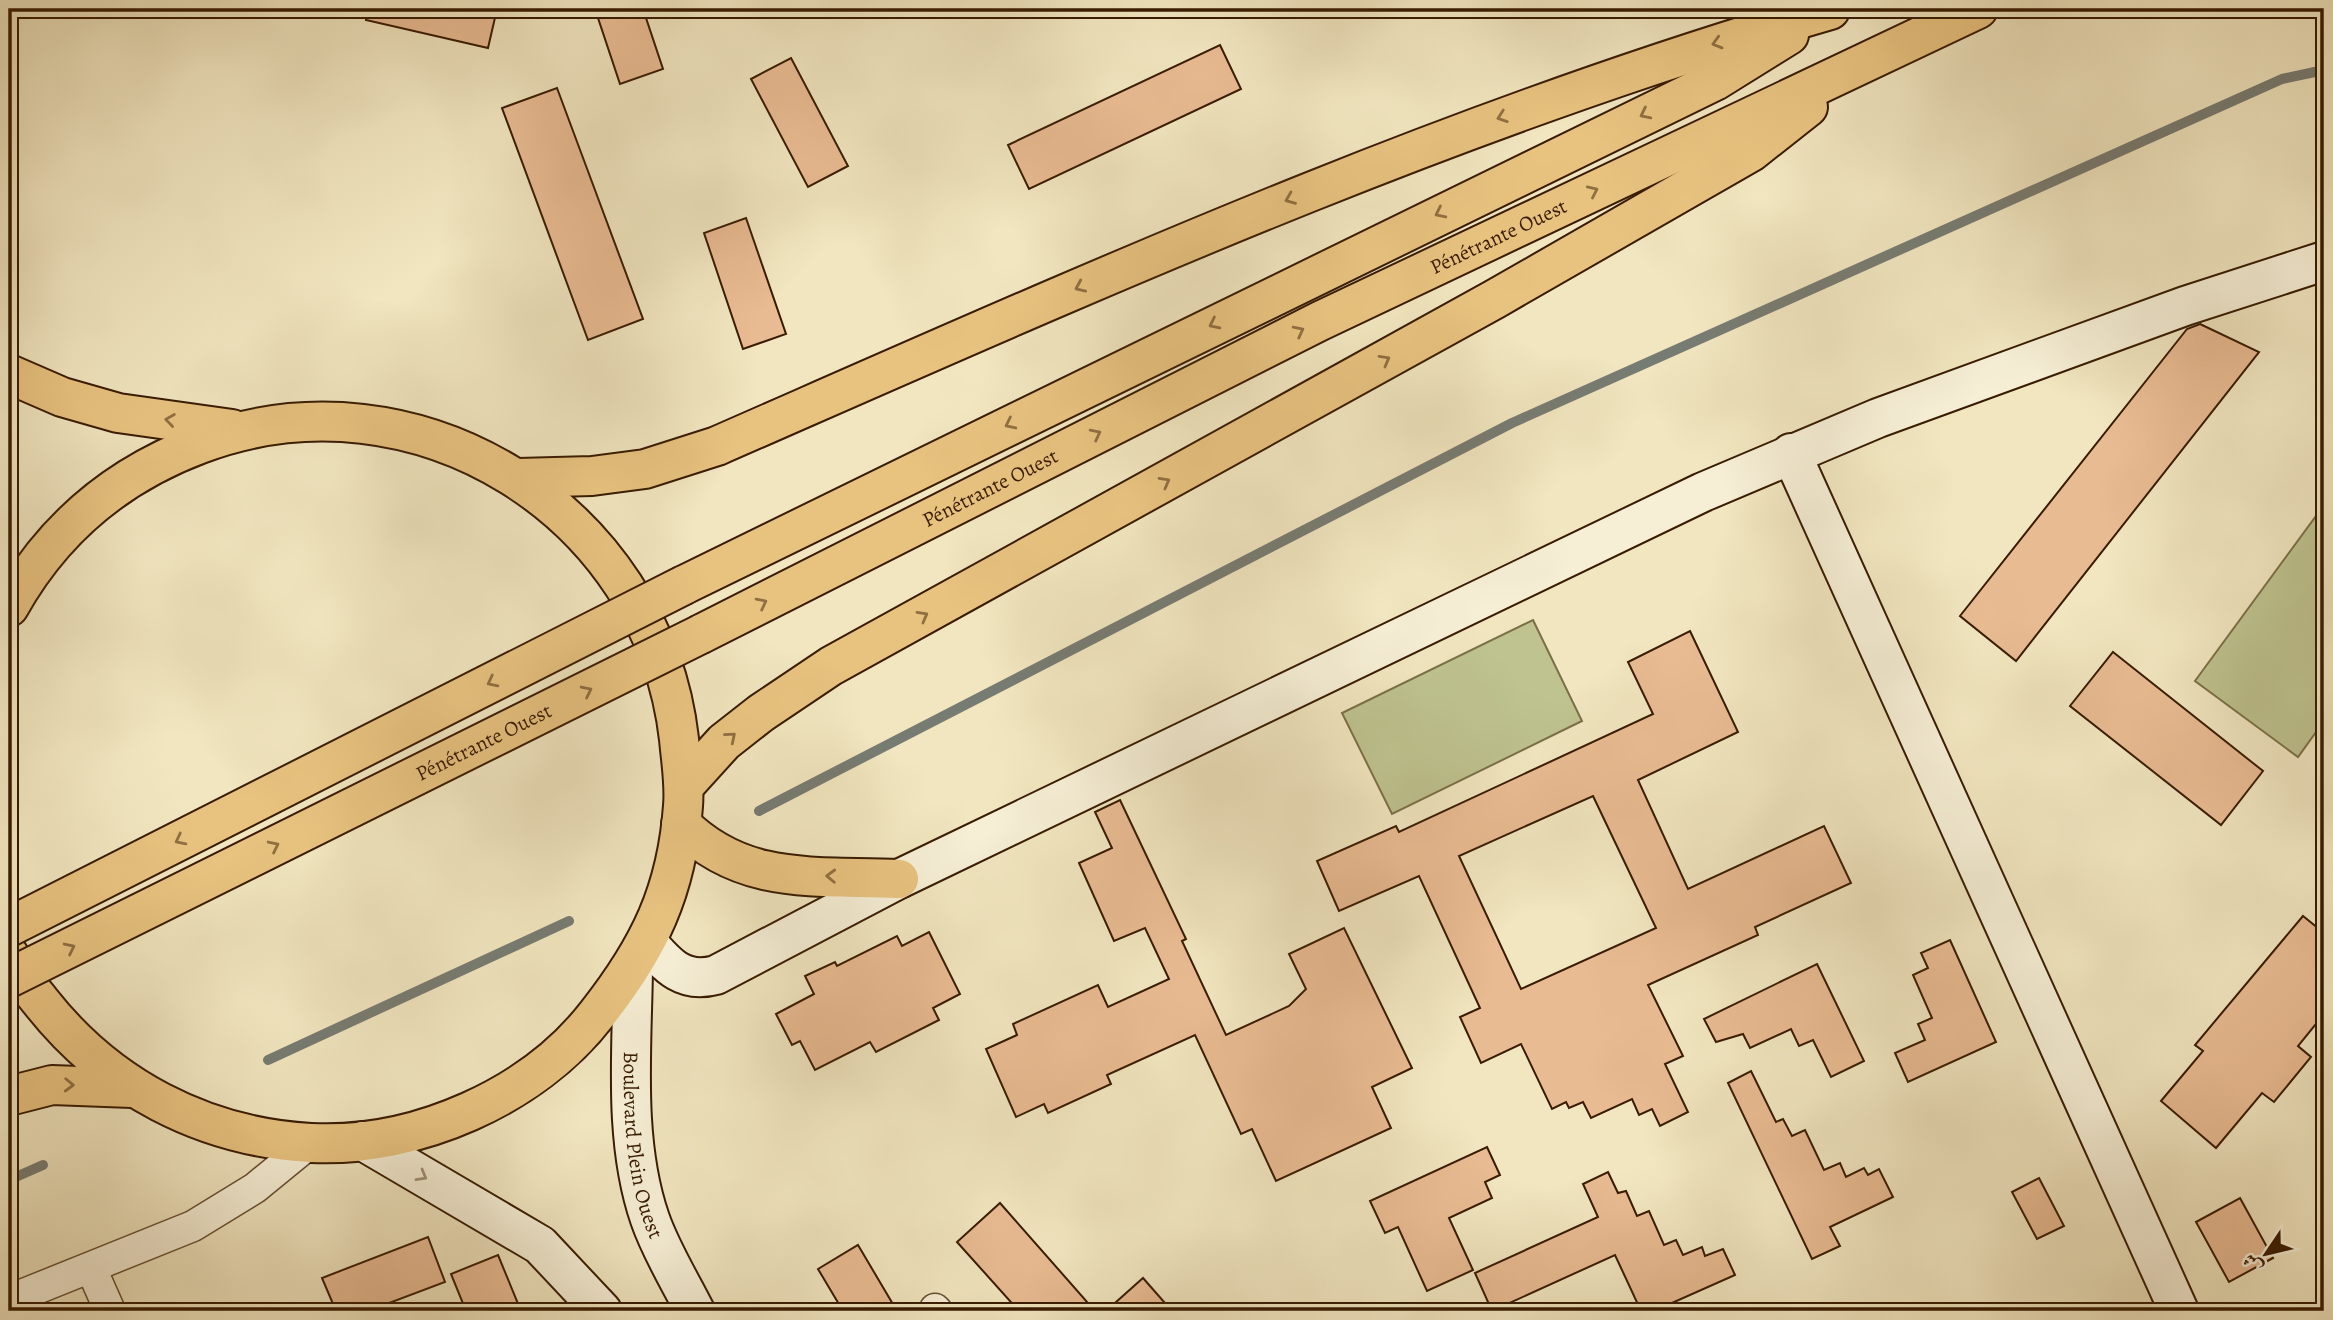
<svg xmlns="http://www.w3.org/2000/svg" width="2333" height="1320" font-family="Alegreya,Amiri,serif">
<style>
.green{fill:#bec38f;stroke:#7b6f48;stroke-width:2}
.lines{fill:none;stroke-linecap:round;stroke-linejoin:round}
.stream{stroke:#777c72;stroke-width:10}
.building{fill:#e9bb92;stroke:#381b01;stroke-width:2;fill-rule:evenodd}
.street-casing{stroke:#664e31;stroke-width:33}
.secondary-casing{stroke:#381b01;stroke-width:42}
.primary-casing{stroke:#381b01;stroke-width:42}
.highway-casing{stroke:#381b01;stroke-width:42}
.street{stroke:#f6efd6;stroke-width:30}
.secondary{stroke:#f6efd6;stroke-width:38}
.primary{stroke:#e8c380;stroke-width:38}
.highway{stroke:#e8c380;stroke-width:38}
.highway-bridge-casing{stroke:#381b01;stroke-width:42;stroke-linecap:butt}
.highway-bridge{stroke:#e8c380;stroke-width:38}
.oneway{stroke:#906f40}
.oneway2{stroke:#a09076}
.labels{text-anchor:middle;stroke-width:5;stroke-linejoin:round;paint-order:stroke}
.street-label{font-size:21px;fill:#381b01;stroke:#f6efd6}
</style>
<rect width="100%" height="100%" fill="#f1e6c0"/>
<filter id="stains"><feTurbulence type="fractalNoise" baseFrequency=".00286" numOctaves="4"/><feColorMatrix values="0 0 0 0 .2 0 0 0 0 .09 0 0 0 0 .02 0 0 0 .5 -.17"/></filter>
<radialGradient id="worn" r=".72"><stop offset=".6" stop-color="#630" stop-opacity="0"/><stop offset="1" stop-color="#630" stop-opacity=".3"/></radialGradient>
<g class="green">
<path d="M 2324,505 L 2324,721 L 2298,757 L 2195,681 Z"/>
<path d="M 1533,620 L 1582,721 L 1392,814 L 1342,713 Z"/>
</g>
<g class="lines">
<g class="stream">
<path d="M 759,811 L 1512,423 L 2282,79 L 2324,70"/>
<path d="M 268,1060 L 569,921"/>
<path d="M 9,1180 L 43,1165"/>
</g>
</g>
<g class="building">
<path d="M 368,9 L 497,9 L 488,48 L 366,20 Z"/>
<path d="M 595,9 L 643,9 L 663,69 L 620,84 Z"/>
<path d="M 1220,45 L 1241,89 L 1029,189 L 1008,145 Z"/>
<path d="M 791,58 L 848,166 L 808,187 L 751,79 Z"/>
<path d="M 557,88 L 643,319 L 588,340 L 502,108 Z"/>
<path d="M 746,218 L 786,334 L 743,349 L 704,233 Z"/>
<path d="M 2200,324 L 2259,352 L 2016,661 L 1960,616 L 2187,329 Z"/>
<path d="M 1690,631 L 1738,732 L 1638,780 L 1688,889 L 1824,826 L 1851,883 L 1755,927 L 1758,935 L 1648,985 L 1683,1056 L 1665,1064 L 1688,1112 L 1660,1126 L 1652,1109 L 1639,1115 L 1632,1099 L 1591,1118 L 1583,1102 L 1569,1108 L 1566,1102 L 1552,1109 L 1521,1044 L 1481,1063 L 1460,1017 L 1480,1008 L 1419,876 L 1339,911 L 1317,861 L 1396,826 L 1399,832 L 1653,714 L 1628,662 ZM 1593,796 L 1656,928 L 1521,989 L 1459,856 Z"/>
<path d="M 2113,652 L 2263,771 L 2221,825 L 2070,706 Z"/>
<path d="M 1120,800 L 1186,939 L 1182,941 L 1226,1035 L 1289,1006 L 1306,989 L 1289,954 L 1344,928 L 1412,1068 L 1372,1087 L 1391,1128 L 1276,1181 L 1252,1129 L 1241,1134 L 1195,1035 L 1107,1075 L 1111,1084 L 1048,1113 L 1044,1104 L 1016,1117 L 986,1049 L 1017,1035 L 1013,1024 L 1098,985 L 1108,1007 L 1169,979 L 1145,928 L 1114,941 L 1079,863 L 1112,848 L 1095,812 Z"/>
<path d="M 2303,916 L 2324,933 L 2324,1014 L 2298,1046 L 2311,1057 L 2274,1102 L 2262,1093 L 2216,1148 L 2161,1101 L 2203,1051 L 2195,1045 Z"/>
<path d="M 929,932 L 960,994 L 933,1008 L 939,1020 L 876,1052 L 870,1042 L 815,1070 L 800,1041 L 792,1045 L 776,1014 L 814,994 L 805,976 L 835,962 L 837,966 L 897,936 L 902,946 Z"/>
<path d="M 1950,940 L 1996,1042 L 1908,1082 L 1895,1053 L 1925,1040 L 1918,1024 L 1932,1018 L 1913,975 L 1928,968 L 1921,953 Z"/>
<path d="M 1817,964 L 1864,1061 L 1831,1077 L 1813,1040 L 1799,1046 L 1791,1029 L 1750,1048 L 1743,1034 L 1716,1042 L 1704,1019 Z"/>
<path d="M 1751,1071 L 1776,1122 L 1783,1119 L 1792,1136 L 1805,1130 L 1824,1170 L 1840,1163 L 1846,1177 L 1864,1168 L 1868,1175 L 1879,1169 L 1893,1197 L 1830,1227 L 1840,1246 L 1812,1259 L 1728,1083 Z"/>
<path d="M 1487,1147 L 1500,1175 L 1485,1182 L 1492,1198 L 1449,1218 L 1473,1270 L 1427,1291 L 1398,1227 L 1385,1233 L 1370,1201 Z"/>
<path d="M 1608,1172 L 1618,1193 L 1626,1191 L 1637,1216 L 1649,1211 L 1664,1245 L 1676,1240 L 1683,1255 L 1702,1247 L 1705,1256 L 1723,1249 L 1735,1275 L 1654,1311 L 1641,1311 L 1615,1255 L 1492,1311 L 1475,1273 L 1598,1217 L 1583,1184 Z"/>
<path d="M 2039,1178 L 2064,1226 L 2037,1239 L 2012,1192 Z"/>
<path d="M 2240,1198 L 2273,1258 L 2229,1282 L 2196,1222 Z"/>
<path d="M 1000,1203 L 1095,1311 L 1019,1311 L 957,1242 Z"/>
<path d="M 428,1237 L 445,1282 L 368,1311 L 336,1311 L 322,1278 Z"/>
<path d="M 858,1245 L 897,1311 L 843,1311 L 818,1269 Z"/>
<path d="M 498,1255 L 521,1311 L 466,1311 L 451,1274 Z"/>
<path d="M 1143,1278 L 1172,1311 L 1106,1311 Z"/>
</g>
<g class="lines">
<defs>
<g id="street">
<path d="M 91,1268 L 110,1311"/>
<path d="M 9,1300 L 193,1226 L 255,1188 L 310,1143"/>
<path d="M 935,1309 L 937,1311"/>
</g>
<g id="secondary">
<path d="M 1791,453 L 2179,1311"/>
<path d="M 647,942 C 668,966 683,984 716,975 L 899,879 L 1703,492 L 1878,418 L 2185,306 L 2324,261"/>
<path id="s1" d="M 633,968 C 632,1050 623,1141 650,1219 C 661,1251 680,1281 695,1311"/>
<path d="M 363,1141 L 540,1245 L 602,1311"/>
</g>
<g id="primary">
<path d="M 9,374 L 62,397 L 118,413 L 232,429"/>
<path d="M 9,607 C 52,530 117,475 200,444 C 416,363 653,511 679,739 C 681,762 685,784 683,806 C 677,891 649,948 597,1014 C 533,1097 416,1148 311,1143 C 203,1137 108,1087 41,1002 C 29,987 17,973 9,955"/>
<path d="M 681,824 C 744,887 818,875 899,879"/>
</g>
<g id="highway">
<path d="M 518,478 L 592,476 L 645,469 L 717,446 C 1082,286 1446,121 1830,10"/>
<path d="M 684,585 L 1715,81 L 1789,35"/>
<path id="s2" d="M 701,634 L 1320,321 L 1978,9"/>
<path d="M 684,786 L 724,742 L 761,713 L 831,666 L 1495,299 L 1751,152 L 1808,107"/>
<path d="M 9,1096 L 52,1085 L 132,1088"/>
</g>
</defs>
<use href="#street" class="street-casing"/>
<use href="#secondary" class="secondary-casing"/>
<use href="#primary" class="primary-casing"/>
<use href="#highway" class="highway-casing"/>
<use href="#street" class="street"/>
<use href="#secondary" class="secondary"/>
<use href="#primary" class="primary"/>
<use href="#highway" class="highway"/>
<defs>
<g id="highway-bridge">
<path d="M 9,927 L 684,585"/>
<path id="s3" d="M 9,978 L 701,634"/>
</g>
</defs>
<use href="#highway-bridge" class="highway-bridge-casing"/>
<use href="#highway-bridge" class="highway-bridge"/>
</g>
<defs><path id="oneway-chevron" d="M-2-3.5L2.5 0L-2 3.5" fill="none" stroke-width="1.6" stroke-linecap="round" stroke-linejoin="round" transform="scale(1.75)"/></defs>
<g class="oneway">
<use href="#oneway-chevron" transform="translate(1717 43) rotate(164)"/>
<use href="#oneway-chevron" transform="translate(1645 114) rotate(154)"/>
<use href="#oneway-chevron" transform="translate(1502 117) rotate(161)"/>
<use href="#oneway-chevron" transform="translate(1593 191) rotate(-25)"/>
<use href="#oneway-chevron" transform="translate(1290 199) rotate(158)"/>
<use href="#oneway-chevron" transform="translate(1440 213) rotate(154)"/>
<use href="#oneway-chevron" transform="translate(1080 287) rotate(156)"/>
<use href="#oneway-chevron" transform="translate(1214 324) rotate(154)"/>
<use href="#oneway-chevron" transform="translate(1299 331) rotate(-27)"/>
<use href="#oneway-chevron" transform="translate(1385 360) rotate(-29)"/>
<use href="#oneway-chevron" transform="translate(170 420) rotate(-172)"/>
<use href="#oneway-chevron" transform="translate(1010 424) rotate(154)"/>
<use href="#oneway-chevron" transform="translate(1096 434) rotate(-27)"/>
<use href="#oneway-chevron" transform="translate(1165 482) rotate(-29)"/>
<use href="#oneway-chevron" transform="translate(762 603) rotate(-27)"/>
<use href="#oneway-chevron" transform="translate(923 616) rotate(-29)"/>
<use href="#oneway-chevron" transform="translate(492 682) rotate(153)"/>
<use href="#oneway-chevron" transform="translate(587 691) rotate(-26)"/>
<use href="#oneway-chevron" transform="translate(731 737) rotate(-40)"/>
<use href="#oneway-chevron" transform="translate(180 840) rotate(153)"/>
<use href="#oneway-chevron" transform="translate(274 846) rotate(-26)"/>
<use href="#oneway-chevron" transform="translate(831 876) rotate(-178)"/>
<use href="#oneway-chevron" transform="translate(70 948) rotate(-26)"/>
<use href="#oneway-chevron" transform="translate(69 1085) rotate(2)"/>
</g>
<use class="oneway2" href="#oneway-chevron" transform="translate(422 1176) rotate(30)"/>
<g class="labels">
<g class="street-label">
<text dy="7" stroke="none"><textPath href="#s2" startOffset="891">Pénétrante Ouest</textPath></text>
<text dy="7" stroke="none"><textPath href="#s2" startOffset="324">Pénétrante Ouest</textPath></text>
<text dy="7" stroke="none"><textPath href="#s3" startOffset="530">Pénétrante Ouest</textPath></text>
<text dy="7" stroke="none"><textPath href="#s1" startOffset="178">Boulevard Plein Ouest</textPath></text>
</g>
</g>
<rect width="2333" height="1320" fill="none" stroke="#f1e6c0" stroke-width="35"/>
<rect x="10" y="10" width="2312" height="1299" fill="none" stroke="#381b01" stroke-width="3.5"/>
<rect x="18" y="18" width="2298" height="1285" fill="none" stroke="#381b01" stroke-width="2"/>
<g transform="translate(2266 1254) rotate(235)" stroke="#f6efd6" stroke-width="5" paint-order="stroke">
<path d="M0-5L12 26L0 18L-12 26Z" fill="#381b01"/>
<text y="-10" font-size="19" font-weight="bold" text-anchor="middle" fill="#381b01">ش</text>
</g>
<rect width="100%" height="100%" filter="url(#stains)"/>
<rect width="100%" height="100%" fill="url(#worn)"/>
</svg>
